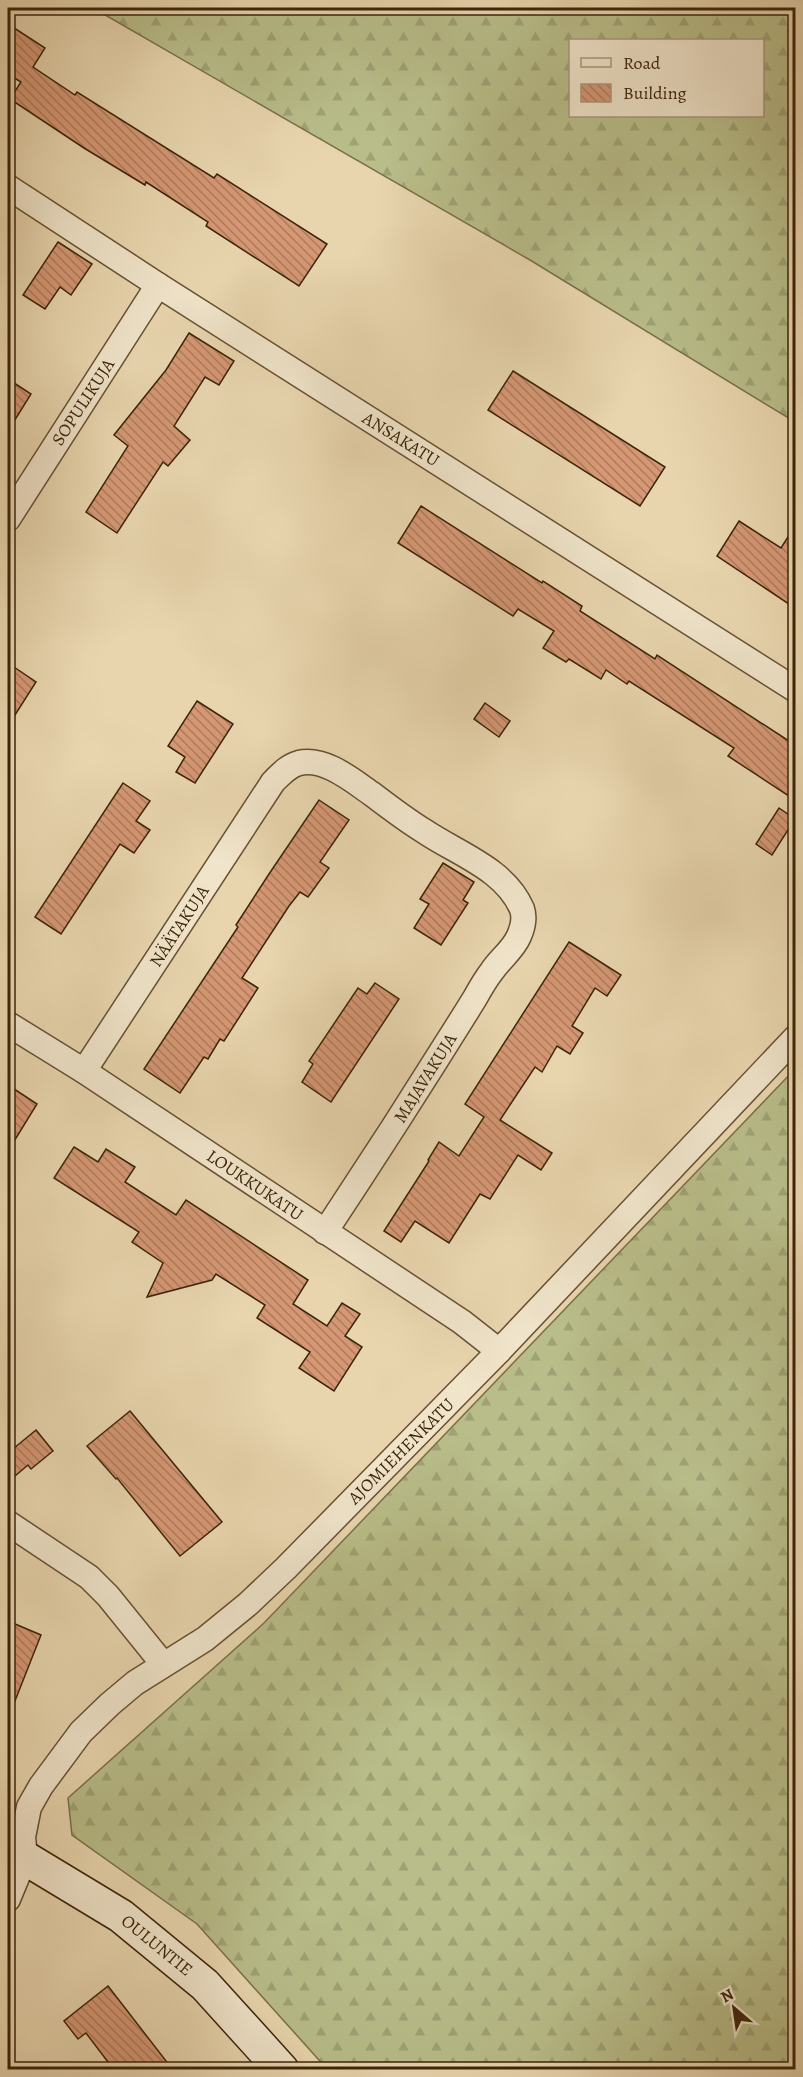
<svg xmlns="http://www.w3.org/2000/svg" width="803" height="2077" font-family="Alegreya,serif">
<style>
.forest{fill:url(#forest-firs);stroke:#7a7049;stroke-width:1.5;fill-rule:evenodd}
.building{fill:url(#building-back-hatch);stroke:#3c2409;stroke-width:1.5}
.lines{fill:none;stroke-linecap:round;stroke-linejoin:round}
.street-casing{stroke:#675032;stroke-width:27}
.secondary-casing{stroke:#3c2409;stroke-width:36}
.street{stroke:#f0e4ca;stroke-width:24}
.secondary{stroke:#f0e4ca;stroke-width:33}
.labels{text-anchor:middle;stroke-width:4.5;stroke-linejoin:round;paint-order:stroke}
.street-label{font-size:18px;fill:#3c2409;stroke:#f0e4ca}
</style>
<defs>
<pattern id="forest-firs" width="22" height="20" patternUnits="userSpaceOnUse" patternTransform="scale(1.5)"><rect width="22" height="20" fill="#b8bd89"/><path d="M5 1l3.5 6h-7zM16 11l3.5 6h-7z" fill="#9fa275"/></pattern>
<pattern id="building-back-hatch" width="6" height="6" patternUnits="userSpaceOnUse" patternTransform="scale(1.5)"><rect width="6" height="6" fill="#d59774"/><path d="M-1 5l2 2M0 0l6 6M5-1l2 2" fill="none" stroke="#ae7b5d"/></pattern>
</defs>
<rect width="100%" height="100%" fill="#e8d5ae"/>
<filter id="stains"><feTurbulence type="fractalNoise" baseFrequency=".00333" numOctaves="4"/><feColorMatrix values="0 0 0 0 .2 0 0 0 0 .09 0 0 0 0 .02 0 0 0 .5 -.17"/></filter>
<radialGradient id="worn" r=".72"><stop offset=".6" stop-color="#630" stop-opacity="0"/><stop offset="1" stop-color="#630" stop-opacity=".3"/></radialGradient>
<g class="forest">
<path d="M 93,8 L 357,8 L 368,12 L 379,8 L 795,8 L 795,422 L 530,260 ZM 570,40 L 762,40 L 762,116 L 570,116 Z"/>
<path d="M 795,1069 L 795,2069 L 327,2069 L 197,1924 L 72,1835 L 68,1798 L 264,1623 Z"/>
</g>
<g class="building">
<path d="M 8,24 L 45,48 L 33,67 L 75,95 L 77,92 L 214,178 L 217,174 L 327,244 L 299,286 L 206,226 L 208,222 L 146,182 L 145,185 L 84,148 L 10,99 L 21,82 L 8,74 Z"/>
<path d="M 58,242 L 92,264 L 71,295 L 60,287 L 45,309 L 23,295 Z"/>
<path d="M 189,333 L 234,361 L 219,385 L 205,377 L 174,426 L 190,440 L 168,466 L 163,462 L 117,533 L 86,512 L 128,446 L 114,435 L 166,370 Z"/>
<path d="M 513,371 L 665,467 L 640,506 L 488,410 Z"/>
<path d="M 8,379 L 31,394 L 8,431 Z"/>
<path d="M 421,506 L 542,583 L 543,581 L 582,606 L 580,611 L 655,659 L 657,655 L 795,745 L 795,800 L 728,756 L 734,748 L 629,681 L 627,684 L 606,670 L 601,679 L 569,659 L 566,662 L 543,648 L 554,631 L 518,609 L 513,616 L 398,543 Z"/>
<path d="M 739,521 L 781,548 L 795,526 L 795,608 L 717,556 Z"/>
<path d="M 8,663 L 36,682 L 8,726 Z"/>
<path d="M 197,701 L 233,724 L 195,783 L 176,772 L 185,757 L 168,746 Z"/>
<path d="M 485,703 L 510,721 L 499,737 L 474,719 Z"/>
<path d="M 123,783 L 150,801 L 136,821 L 150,830 L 134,853 L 120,844 L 61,934 L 35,917 Z"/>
<path d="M 319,800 L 349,820 L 320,862 L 329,868 L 308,897 L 300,892 L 289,906 L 242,978 L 258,988 L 224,1041 L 220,1039 L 208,1059 L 204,1057 L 180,1093 L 144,1069 L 238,927 L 236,925 L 269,874 Z"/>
<path d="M 779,808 L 795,819 L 772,855 L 756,844 Z"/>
<path d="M 443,863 L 474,882 L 463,900 L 468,903 L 441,945 L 414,928 L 429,904 L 420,899 Z"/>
<path d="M 569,942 L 621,975 L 607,996 L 595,988 L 572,1026 L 583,1033 L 570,1054 L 557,1046 L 542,1072 L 535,1067 L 500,1120 L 552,1153 L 541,1170 L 518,1155 L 490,1199 L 480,1194 L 449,1243 L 415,1221 L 401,1242 L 384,1231 L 429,1161 L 428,1160 L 439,1142 L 459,1156 L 484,1117 L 465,1104 Z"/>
<path d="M 375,983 L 399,999 L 331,1102 L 302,1082 L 313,1064 L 309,1061 L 358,988 L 367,994 Z"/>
<path d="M 8,1085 L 37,1104 L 8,1151 Z"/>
<path d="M 74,1147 L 98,1162 L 106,1149 L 135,1167 L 125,1182 L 176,1215 L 186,1200 L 308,1280 L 293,1304 L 327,1326 L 342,1303 L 360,1314 L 345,1336 L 362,1347 L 334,1391 L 299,1368 L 310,1352 L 257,1318 L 265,1305 L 216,1274 L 212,1280 L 147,1297 L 163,1263 L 132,1242 L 139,1232 L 54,1178 Z"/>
<path d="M 130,1411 L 222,1522 L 180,1556 L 117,1478 L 116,1479 L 87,1446 Z"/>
<path d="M 36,1430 L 53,1451 L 31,1469 L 28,1465 L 8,1482 L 8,1453 Z"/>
<path d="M 8,1621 L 41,1635 L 9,1716 L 8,1716 Z"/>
<path d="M 108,1986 L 173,2070 L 114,2070 L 86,2033 L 78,2039 L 64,2021 Z"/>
</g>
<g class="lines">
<defs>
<g id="street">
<path d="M 8,187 L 158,285 L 796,690"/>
<path d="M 8,519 L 158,285"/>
<path d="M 8,1024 L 84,1071 L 462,1322 L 499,1351"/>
<path d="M 84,1071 L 273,782 C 281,774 288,766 299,763 C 325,757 353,781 372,794 C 389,807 406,820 424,831 C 458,854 505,869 522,909 C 525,918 523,927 519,936 C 513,950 500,959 492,971 C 485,980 480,989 475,998 C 426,1077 376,1155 325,1232"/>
<path d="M 8,1523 L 89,1577 L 108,1596 L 163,1664"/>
<path d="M 8,1899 L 25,1858 L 23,1837 L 29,1807 L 41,1786 L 81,1732 L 110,1704 L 135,1683 L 205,1639 L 248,1604 L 286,1568 L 499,1351 L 796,1037"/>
</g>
<path id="secondary" d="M 8,1851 L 25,1858 L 121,1916 L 205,1985 L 282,2070"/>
</defs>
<use href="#street" class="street-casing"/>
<use href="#secondary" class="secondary-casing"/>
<use href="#street" class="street"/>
<use href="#secondary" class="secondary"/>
</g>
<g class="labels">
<g class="street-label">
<text transform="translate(83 402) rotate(-57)" y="6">SOPULIKUJA</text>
<text transform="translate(401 439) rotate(32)" y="6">ANSAKATU</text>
<text transform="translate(179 926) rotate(-57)" y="6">NÄÄTAKUJA</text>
<text transform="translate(425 1078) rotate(-58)" y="6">MAJAVAKUJA</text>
<text transform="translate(255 1185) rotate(34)" y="6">LOUKKUKATU</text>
<text transform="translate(401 1451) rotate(-45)" y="6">AJOMIEHENKATU</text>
<text transform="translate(157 1945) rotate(39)" y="6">OULUNTIE</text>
</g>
</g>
<rect width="803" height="2077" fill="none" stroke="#e8d5ae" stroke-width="30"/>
<rect x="9" y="9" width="785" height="2059" fill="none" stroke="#3c2409" stroke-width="3"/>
<rect x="15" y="15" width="773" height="2047" fill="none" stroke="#3c2409" stroke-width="1.5"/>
<rect x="569" y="39" width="195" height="78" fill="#f0e4ca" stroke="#a8977d" stroke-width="1.5"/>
<rect x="581" y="58" width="30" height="9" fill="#f0e4ca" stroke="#a8977d" stroke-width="1.5"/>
<text x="623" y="69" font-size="18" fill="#3c2409">Road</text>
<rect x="581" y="84" width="30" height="18" fill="url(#building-back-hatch)" stroke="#a8977d" stroke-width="1.5"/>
<text x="623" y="99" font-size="18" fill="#3c2409">Building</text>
<g transform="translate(734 2008) rotate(331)" stroke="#f0e4ca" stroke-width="4.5" paint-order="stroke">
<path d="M0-4.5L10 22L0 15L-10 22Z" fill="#3c2409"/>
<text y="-9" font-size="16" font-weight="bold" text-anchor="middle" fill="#3c2409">N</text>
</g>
<rect width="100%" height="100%" filter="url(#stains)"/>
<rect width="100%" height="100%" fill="url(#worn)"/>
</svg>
